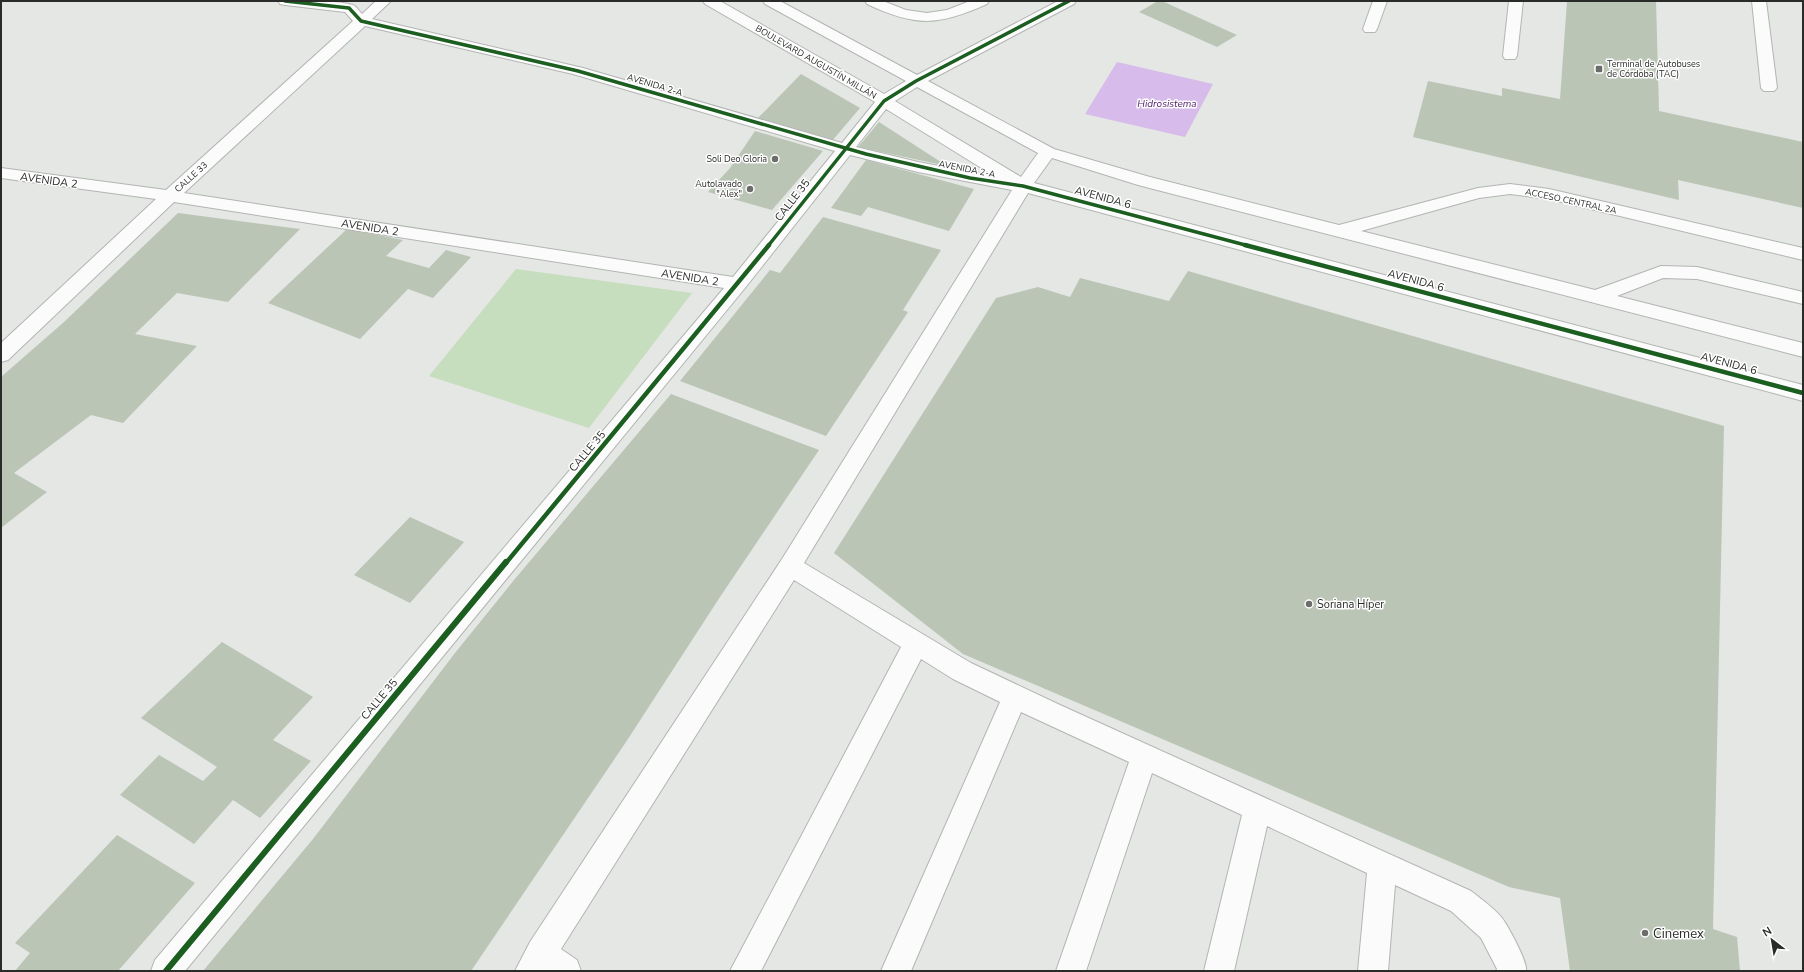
<svg xmlns="http://www.w3.org/2000/svg" width="1804" height="972" font-family="'Nunito Sans',sans-serif">
<style>
.green{fill:#c6ddbe}
.water{fill:#d7bbea}
.building{fill:#bac5b6}
.lines{fill:none;stroke-linecap:round;stroke-linejoin:round}
.minor-casing{stroke:#b2b5b2;stroke-width:2}
.minor{fill:#fbfbfb;fill-rule:evenodd}
.cycleway-far2-casing{stroke:#fff;stroke-width:5.5}
.cycleway-far1-casing{stroke:#fff;stroke-width:7}
.cycleway-casing{stroke:#fff;stroke-width:8}
.cycleway-far2{stroke:#1b5e20;stroke-width:3.5}
.cycleway-far1{stroke:#1b5e20;stroke-width:4.5}
.cycleway{stroke:#1b5e20;stroke-width:6}
.poi-dot{fill:#6a6d69;stroke:#fff;stroke-width:1.5}
.labels{text-anchor:middle;stroke-width:3;stroke-linejoin:round;paint-order:stroke}
.far-street-label{font-size:9px;fill:#292b28;stroke:#fff}
.far-poi-label{font-size:9px;fill:#292b28;stroke:#fff;text-anchor:end}
.far-water-label{font-size:10px;font-style:italic;fill:#4f1c6b;stroke:#fff}
.street-label{font-size:11px;fill:#292b28;stroke:#fff}
.poi-label{font-size:11px;fill:#292b28;stroke:#fff;text-anchor:start}
.near-poi-label{font-size:13px;fill:#292b28;stroke:#fff;text-anchor:start}
</style>
<rect width="100%" height="100%" fill="#e4e7e3"/>
<path class="green" d="M 516,269 L 692,293 L 589,428 L 429,376 Z"/>
<path class="water" d="M 1117,62 L 1213,84 L 1185,137 L 1085,114 Z"/>
<g class="building">
<path d="M 1158,1 L 1162,1 L 1237,35 L 1217,47 L 1139,12 Z"/>
<path d="M 1567,1 L 1656,1 L 1659,111 L 1803,142 L 1803,208 L 1678,180 L 1679,200 L 1413,137 L 1428,81 L 1502,96 L 1502,88 L 1560,99 Z"/>
<path d="M 801,74 L 860,108 L 832,141 L 757,119 Z"/>
<path d="M 879,122 L 947,166 L 858,147 Z"/>
<path d="M 755,131 L 823,151 L 772,210 L 708,192 L 730,168 Z"/>
<path d="M 866,160 L 896,168 L 974,189 L 949,231 L 868,207 L 861,216 L 831,208 Z"/>
<path d="M 178,213 L 300,229 L 228,302 L 177,293 L 135,334 L 197,346 L 123,423 L 91,415 L 14,473 L 47,492 L 1,528 L 1,377 L 64,322 Z"/>
<path d="M 823,217 L 941,250 L 903,310 L 908,312 L 826,436 L 680,381 L 770,270 L 780,273 Z"/>
<path d="M 347,229 L 403,240 L 386,256 L 429,268 L 446,250 L 471,257 L 433,298 L 408,289 L 360,339 L 268,303 Z"/>
<path d="M 1188,271 L 1724,426 L 1713,929 L 1737,937 L 1740,971 L 1570,971 L 1560,898 L 1509,887 L 963,654 L 834,553 L 996,298 L 1038,287 L 1070,297 L 1080,278 L 1169,301 Z"/>
<path d="M 671,394 L 819,450 L 720,597 L 626,742 L 471,971 L 203,971 L 313,839 L 455,653 L 514,580 Z"/>
<path d="M 410,517 L 464,542 L 410,603 L 354,575 Z"/>
<path d="M 222,642 L 313,697 L 273,740 L 311,761 L 260,818 L 233,800 L 194,844 L 120,795 L 159,755 L 203,781 L 217,767 L 141,718 Z"/>
<path d="M 117,835 L 195,883 L 118,971 L 15,971 L 30,953 L 15,943 Z"/>
</g>
<g class="lines">
<defs>
<g id="minor">
<path d="M 278,1 C 294,1 340,0 353,5 C 356,6 359,11 362,14 L 376,1 L 391,1 L 372,19 L 583,68 L 842,143 L 875,102 L 705,4 L 703,1 L 720,1 L 884,94 L 906,81 L 765,4 L 763,1 L 780,1 L 917,75 L 1058,1 L 1076,1 L 1074,4 L 928,81 L 1054,149 L 1150,177 L 1339,225 L 1478,188 L 1510,184 L 1549,189 L 1803,248 L 1803,260 L 1549,199 L 1510,194 L 1479,198 L 1361,231 L 1595,290 L 1661,266 L 1697,267 L 1803,292 L 1803,304 L 1697,279 L 1663,278 L 1617,296 L 1803,343 L 1803,357 L 1138,185 L 1052,158 L 1034,183 L 1803,385 L 1803,401 L 1028,193 L 804,563 L 971,663 L 1060,705 L 1471,891 C 1481,899 1494,908 1502,918 C 1508,926 1528,962 1526,971 L 1496,971 L 1497,969 L 1481,938 L 1451,911 L 1395,885 L 1388,971 L 1358,971 L 1367,873 L 1267,826 L 1234,971 L 1204,971 L 1242,815 L 1152,773 L 1086,971 L 1056,971 L 1129,762 L 1021,712 L 911,971 L 881,971 L 1000,702 L 953,679 L 921,659 L 761,971 L 730,971 L 901,647 L 794,580 L 561,949 L 577,960 L 581,971 L 515,971 L 530,942 L 782,559 L 1012,190 L 918,172 L 850,155 L 745,288 L 185,971 L 151,971 L 155,960 L 724,288 L 174,202 L 8,360 L 1,362 L 1,343 L 156,199 L 1,178 L 1,168 L 166,190 L 353,21 L 345,12 L 285,5 L 280,4 ZM 365,26 L 573,74 L 835,151 L 733,277 L 184,193 ZM 917,87 L 1038,153 L 1021,177 L 895,101 ZM 886,109 L 996,177 L 918,162 L 856,147 Z"/>
<path d="M 865,1 L 883,1 L 906,10 L 927,13 L 947,10 L 970,1 L 989,1 L 987,4 C 938,26 916,27 867,4 Z"/>
<path d="M 1373,1 L 1387,1 L 1377,29 L 1375,32 L 1365,32 L 1363,29 Z"/>
<path d="M 1509,1 L 1523,1 L 1517,56 L 1515,59 L 1505,59 L 1503,56 Z"/>
<path d="M 1752,1 L 1766,1 L 1777,88 L 1774,91 L 1764,91 L 1761,88 Z"/>
</g>
</defs>
<use href="#minor" class="minor-casing"/>
<use href="#minor" class="minor"/>
<defs>
<g id="cycleway-far2">
<path d="M 285,1 L 349,8 L 361,21 L 578,71 L 866,154 L 970,178 L 1023,186 L 1249,246"/>
<path d="M 768,246 L 884,101 L 916,81 L 1069,1"/>
</g>
<g id="cycleway-far1">
<path d="M 1245,245 L 1803,393"/>
<path d="M 506,563 L 769,245"/>
</g>
<path id="cycleway" d="M 166,971 L 506,562"/>
</defs>
<use href="#cycleway-far2" class="cycleway-far2-casing"/>
<use href="#cycleway-far1" class="cycleway-far1-casing"/>
<use href="#cycleway" class="cycleway-casing"/>
<use href="#cycleway-far2" class="cycleway-far2"/>
<use href="#cycleway-far1" class="cycleway-far1"/>
<use href="#cycleway" class="cycleway"/>
</g>
<g class="poi-dot">
<rect x="1595" y="65" width="8" height="8" rx="2"/>
<circle cx="775" cy="159" r="4"/>
<circle cx="750" cy="189" r="4"/>
<circle cx="1309" cy="604" r="4"/>
<circle cx="1645" cy="933" r="4"/>
</g>
<g class="labels">
<g class="far-street-label">
<text transform="translate(816 62) rotate(30)" y="3">BOULEVARD AUGUSTÍN MILLÁN</text>
<text transform="translate(655 85) rotate(17)" y="3">AVENIDA 2-A</text>
<text transform="translate(967 169) rotate(11)" y="3">AVENIDA 2-A</text>
<text transform="translate(191 177) rotate(-42)" y="3">CALLE 33</text>
<text transform="translate(1571 201) rotate(12)" y="3">ACCESO CENTRAL 2A</text>
</g>
<g class="far-poi-label">
<text x="1607" y="67" text-anchor="start">Terminal de Autobuses<tspan x="1607" dy="10">de Córdoba (TAC)</tspan></text>
<text x="767" y="162">Soli Deo Gloria</text>
<text x="742" y="187">Autolavado<tspan x="742" dy="10">"Alex"</tspan></text>
</g>
<g class="far-water-label">
<text x="1167" y="107">Hidrosistema</text>
</g>
<g class="street-label">
<text transform="translate(49 180) rotate(8)" y="4">AVENIDA 2</text>
<text transform="translate(1103 197) rotate(15)" y="4">AVENIDA 6</text>
<text transform="translate(792 200) rotate(-52)" y="4">CALLE 35</text>
<text transform="translate(370 227) rotate(9)" y="4">AVENIDA 2</text>
<text transform="translate(690 277) rotate(9)" y="4">AVENIDA 2</text>
<text transform="translate(1416 280) rotate(15)" y="4">AVENIDA 6</text>
<text transform="translate(1729 363) rotate(15)" y="4">AVENIDA 6</text>
<text transform="translate(587 451) rotate(-50)" y="4">CALLE 35</text>
<text transform="translate(379 699) rotate(-50)" y="4">CALLE 35</text>
</g>
<g class="poi-label">
<text x="1317" y="608">Soriana Híper</text>
</g>
<g class="near-poi-label">
<text x="1653" y="938">Cinemex</text>
</g>
</g>
<rect width="1804" height="972" fill="none" stroke="#292b28" stroke-width="4"/>
<g transform="translate(1772 940) rotate(329)" stroke="#ffffff" stroke-width="3" paint-order="stroke">
<path d="M0-3L7 15L0 10L-7 15Z" fill="#292b28"/>
<text y="-6" font-size="11" font-weight="bold" text-anchor="middle" fill="#292b28">N</text>
</g>
</svg>
